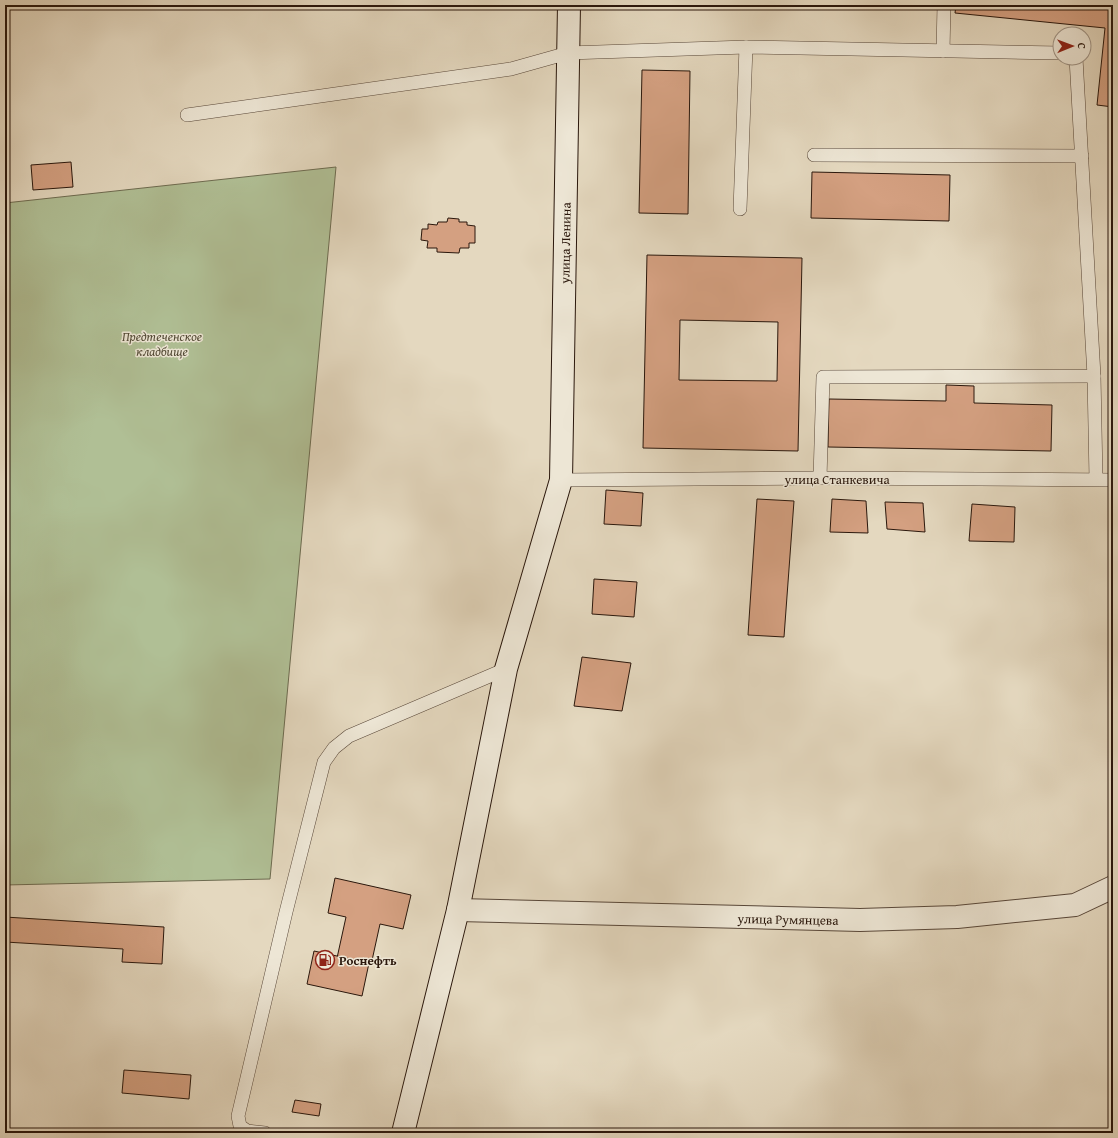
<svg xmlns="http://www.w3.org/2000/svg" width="1118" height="1138" font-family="'Gentium Book Plus',serif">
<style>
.green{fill:#b0bf95;stroke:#6d6b50}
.building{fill:#d4a081;stroke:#2a170c;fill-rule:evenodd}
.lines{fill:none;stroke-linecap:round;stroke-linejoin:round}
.lane-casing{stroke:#584739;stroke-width:14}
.street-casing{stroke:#584739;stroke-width:24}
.secondary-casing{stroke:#2a170c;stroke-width:24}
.lane{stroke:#ede6d5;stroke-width:13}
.street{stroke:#ede6d5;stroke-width:22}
.secondary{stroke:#ede6d5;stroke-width:22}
.labels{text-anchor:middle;stroke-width:3;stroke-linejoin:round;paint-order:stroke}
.street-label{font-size:13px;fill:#2a170c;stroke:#ede6d5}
.park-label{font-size:13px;font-style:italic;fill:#524935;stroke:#ede6d5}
.poi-label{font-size:13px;font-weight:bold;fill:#2a170c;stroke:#ede6d5;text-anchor:start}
</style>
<rect width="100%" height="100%" fill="#e4d8bf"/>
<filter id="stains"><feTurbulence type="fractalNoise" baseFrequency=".005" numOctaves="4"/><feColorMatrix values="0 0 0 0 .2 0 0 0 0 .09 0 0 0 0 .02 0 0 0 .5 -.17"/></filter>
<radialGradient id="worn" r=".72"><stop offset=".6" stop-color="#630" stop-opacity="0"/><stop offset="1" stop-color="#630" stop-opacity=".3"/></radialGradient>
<path class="green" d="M 336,167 L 270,879 L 5,885 L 5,203 Z"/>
<g class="building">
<path d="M 956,5 L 1113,5 L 1113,107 L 1097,105 L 1105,28 L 955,13 Z"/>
<path d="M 642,70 L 690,71 L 688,214 L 639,213 Z"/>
<path d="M 71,162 L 73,187 L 33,190 L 31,165 Z"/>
<path d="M 812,172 L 950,175 L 949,221 L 811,218 Z"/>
<path d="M 448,218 L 459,219 L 459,222 L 467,222 L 467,225 L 475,226 L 475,243 L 469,243 L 469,248 L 460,248 L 459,253 L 437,252 L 437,248 L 427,248 L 428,241 L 421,240 L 422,229 L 428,229 L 428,224 L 437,225 L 438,222 L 447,222 Z"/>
<path d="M 647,255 L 802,258 L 798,451 L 643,448 ZM 680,320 L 778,322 L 777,381 L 679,380 Z"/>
<path d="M 946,385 L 974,386 L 974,403 L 1052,405 L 1051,451 L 828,447 L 829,399 L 946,401 Z"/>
<path d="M 606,490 L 643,493 L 641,526 L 604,524 Z"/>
<path d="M 757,499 L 794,501 L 784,637 L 748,635 Z"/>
<path d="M 832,499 L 866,501 L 868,533 L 830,532 Z"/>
<path d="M 885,502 L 923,503 L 925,532 L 887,529 Z"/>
<path d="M 972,504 L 1015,507 L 1014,542 L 969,541 Z"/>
<path d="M 594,579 L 637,582 L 634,617 L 592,614 Z"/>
<path d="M 582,657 L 631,663 L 622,711 L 574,706 Z"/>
<path d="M 335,878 L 411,895 L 403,929 L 380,924 L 371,965 L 337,958 L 346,917 L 328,913 Z"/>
<path d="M 5,917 L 164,927 L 162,964 L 122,962 L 123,949 L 5,942 Z"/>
<path d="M 314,951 L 369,963 L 362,996 L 307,984 Z"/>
<path d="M 124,1070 L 191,1075 L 189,1099 L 122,1093 Z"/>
<path d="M 295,1100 L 321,1104 L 319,1116 L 292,1112 Z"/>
</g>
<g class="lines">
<defs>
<g id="lane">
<path d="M 943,51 L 944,5"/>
<path d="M 187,115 L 511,69 L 568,53 L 746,47 L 1060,53"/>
<path d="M 814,155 L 1082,156"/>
<path d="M 740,209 L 746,47"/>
<path d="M 1094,376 L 1096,479"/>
<path d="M 820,478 L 823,377 L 1094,376 L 1076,58"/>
<path d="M 561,480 L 820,478 L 1113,480"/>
<path d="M 265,1133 L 247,1131 L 240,1126 L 238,1116 L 286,912 L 324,762 L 334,748 L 349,736 L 506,669"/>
</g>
<path id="street" d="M 458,910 L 860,920 L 957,917 L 1075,905 L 1113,887"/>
<path id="secondary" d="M 403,1133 L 458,910 L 506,669 L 561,480 L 569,5"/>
</defs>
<use href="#lane" class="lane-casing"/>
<use href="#street" class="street-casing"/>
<use href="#secondary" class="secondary-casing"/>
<use href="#lane" class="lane"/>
<use href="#street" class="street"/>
<use href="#secondary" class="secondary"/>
</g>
<defs>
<symbol id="fuel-ring" viewBox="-11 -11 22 22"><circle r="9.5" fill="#ede6d5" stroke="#8f2418" stroke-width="1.5"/><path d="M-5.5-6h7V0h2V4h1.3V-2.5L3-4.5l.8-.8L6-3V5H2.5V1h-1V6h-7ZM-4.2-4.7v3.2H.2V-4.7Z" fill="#8f2418"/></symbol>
</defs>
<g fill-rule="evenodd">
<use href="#fuel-ring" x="314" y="949" width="22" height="22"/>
</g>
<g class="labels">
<g class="street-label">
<text transform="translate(565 243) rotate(-89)" y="5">улица Ленина</text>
<text x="837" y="484">улица Станкевича</text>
<text transform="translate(788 919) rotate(1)" y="5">улица Румянцева</text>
</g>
<g class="park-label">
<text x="162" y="341">Предтеченское<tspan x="162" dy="15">кладбище</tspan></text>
</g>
<g class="poi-label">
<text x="339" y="965">Роснефть</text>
</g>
</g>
<rect width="1118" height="1138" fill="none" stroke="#e4d8bf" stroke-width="20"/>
<rect x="6" y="6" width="1106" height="1126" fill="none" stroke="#2a170c" stroke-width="2"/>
<rect x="10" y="10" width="1098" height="1118" fill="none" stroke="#2a170c"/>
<g transform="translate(1072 46) rotate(89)"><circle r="19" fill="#ede6d5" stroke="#9f9385"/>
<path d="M0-3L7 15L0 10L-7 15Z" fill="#8f2418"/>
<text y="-6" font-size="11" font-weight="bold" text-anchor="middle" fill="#2a170c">С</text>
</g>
<rect width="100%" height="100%" filter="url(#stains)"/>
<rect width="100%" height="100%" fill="url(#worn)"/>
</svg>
